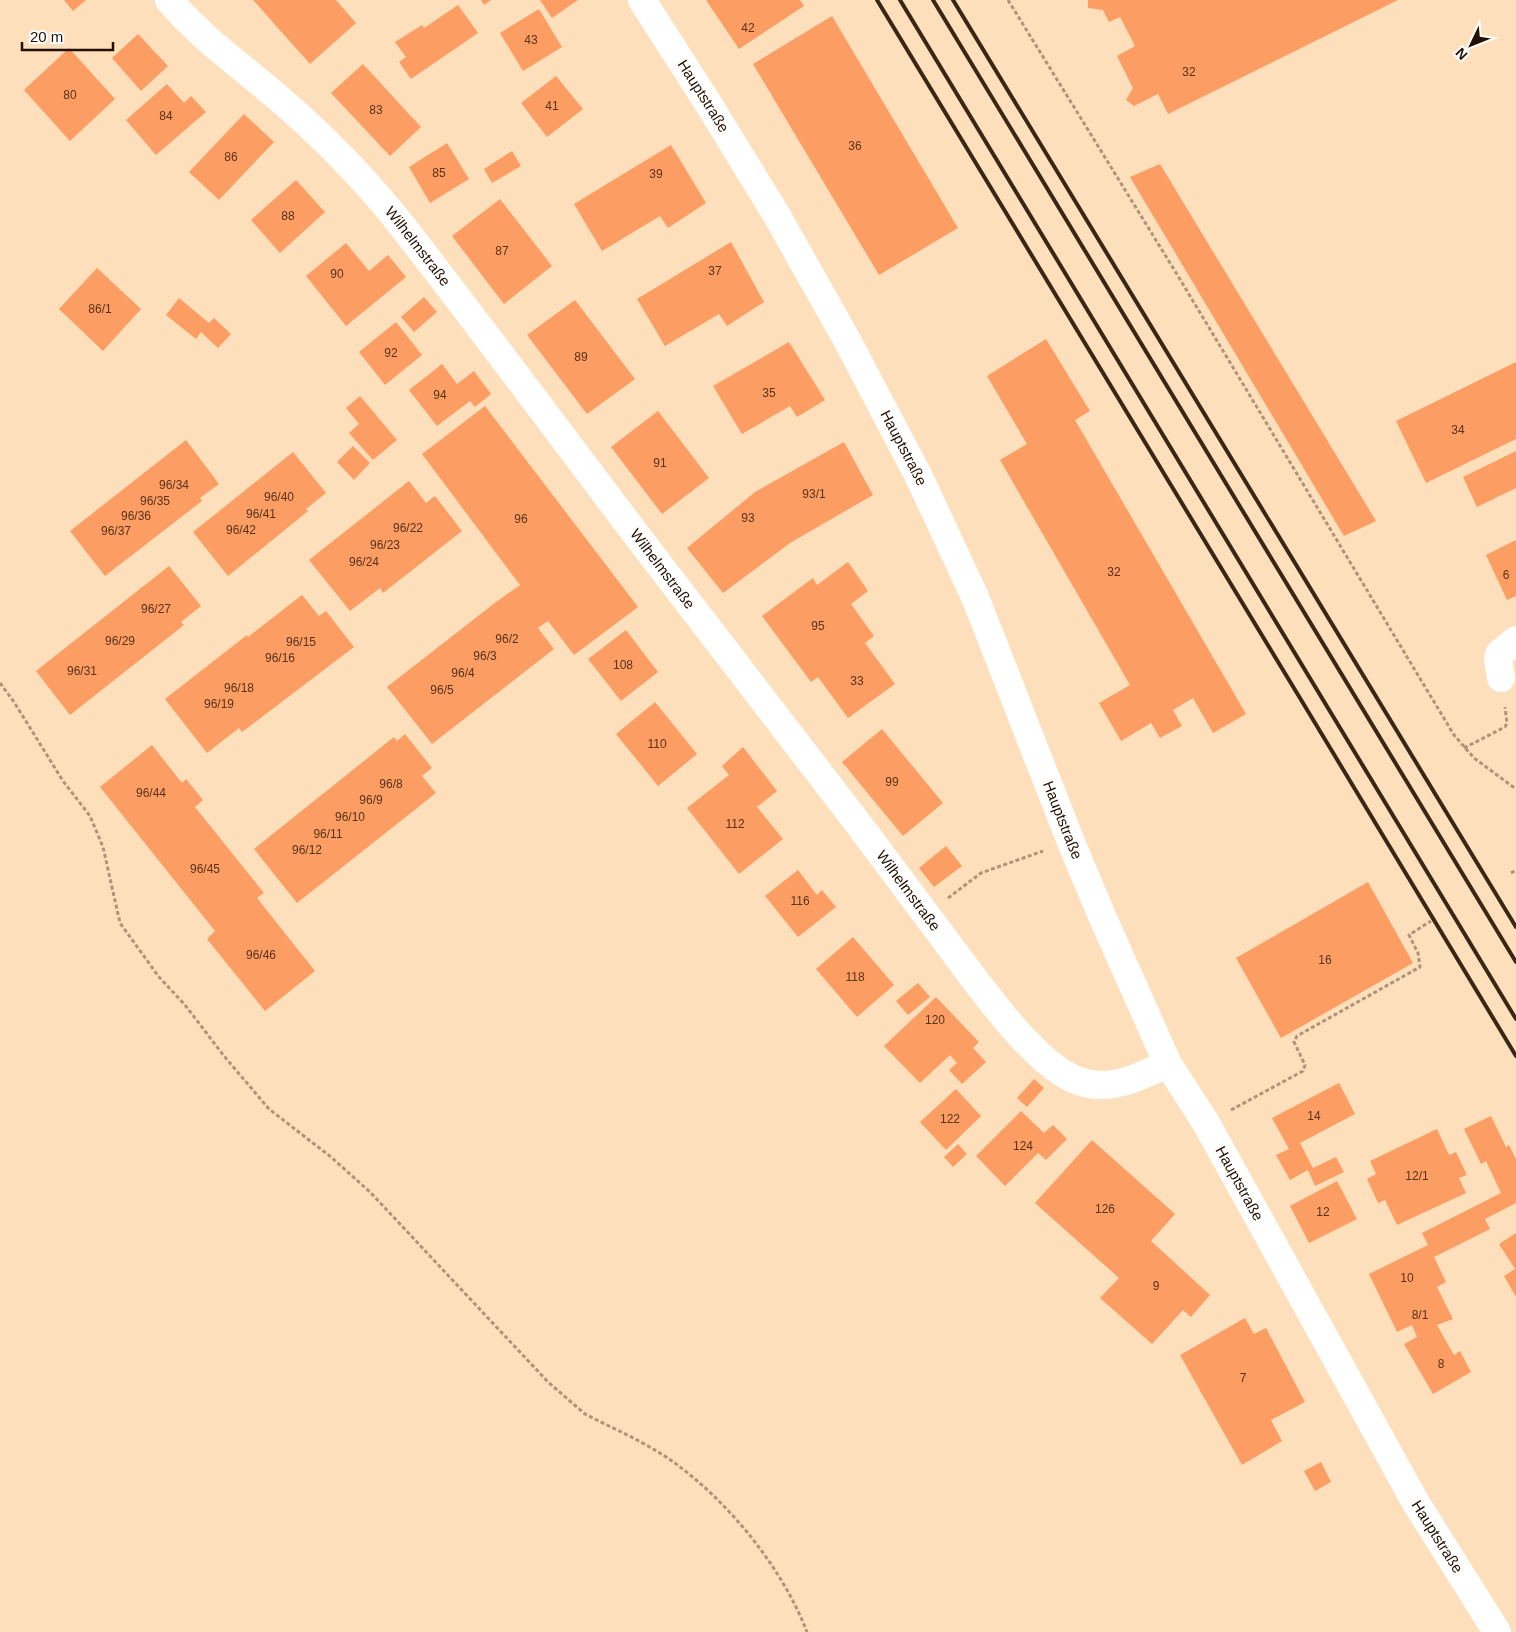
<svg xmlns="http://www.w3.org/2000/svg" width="1516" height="1632" font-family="Arial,sans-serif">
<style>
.building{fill:#fc9d64}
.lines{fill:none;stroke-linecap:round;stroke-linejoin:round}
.path{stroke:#af9478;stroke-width:3;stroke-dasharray:4 2.5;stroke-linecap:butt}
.minor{stroke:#fff;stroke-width:28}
.secondary{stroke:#fff;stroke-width:28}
.rail{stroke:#392614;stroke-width:4}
.labels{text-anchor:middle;stroke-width:4;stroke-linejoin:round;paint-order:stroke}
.number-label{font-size:12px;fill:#583319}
.street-label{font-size:15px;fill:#221000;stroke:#fff}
</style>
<rect width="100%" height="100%" fill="#fedfbc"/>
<g class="building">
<path d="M 64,0 L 86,0 L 73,11 Z"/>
<path d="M 253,0 L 336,0 L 356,23 L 310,64 Z"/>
<path d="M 481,0 L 491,0 L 484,5 Z"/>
<path d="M 540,0 L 578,0 L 552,18 Z"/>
<path d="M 706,0 L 800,0 L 804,6 L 739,49 Z"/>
<path d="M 1088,0 L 1398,0 L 1168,114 L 1158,94 L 1134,106 L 1126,100 L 1133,88 L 1117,56 L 1135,46 L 1120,17 L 1109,22 L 1103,10 L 1088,8 Z"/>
<path d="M 458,5 L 478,33 L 411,79 L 399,62 L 406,57 L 395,42 L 422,25 L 424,28 Z"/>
<path d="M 539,9 L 562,47 L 523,71 L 500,33 Z"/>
<path d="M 832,16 L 958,228 L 879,275 L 753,64 Z"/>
<path d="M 138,34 L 168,66 L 141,91 L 112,58 Z"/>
<path d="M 69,48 L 115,99 L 70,141 L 24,90 Z"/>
<path d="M 363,64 L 421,127 L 390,156 L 331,93 Z"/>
<path d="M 556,76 L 583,109 L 547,137 L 521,103 Z"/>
<path d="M 167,84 L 184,103 L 191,96 L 206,112 L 156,155 L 126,120 Z"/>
<path d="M 244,114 L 274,142 L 219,200 L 189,172 Z"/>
<path d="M 447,143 L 469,179 L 430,203 L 409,167 Z"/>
<path d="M 671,145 L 706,203 L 668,228 L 660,216 L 602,251 L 574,204 Z"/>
<path d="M 512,151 L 521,166 L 492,183 L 484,169 Z"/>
<path d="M 1160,164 L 1376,521 L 1344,536 L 1130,177 Z"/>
<path d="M 296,180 L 325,212 L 280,253 L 251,220 Z"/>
<path d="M 500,199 L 552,266 L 504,304 L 452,236 Z"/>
<path d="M 731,242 L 764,302 L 727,326 L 719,314 L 665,346 L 637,299 Z"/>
<path d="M 346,243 L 369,271 L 388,255 L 406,277 L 346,326 L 306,276 Z"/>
<path d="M 97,268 L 141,309 L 103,351 L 59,309 Z"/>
<path d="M 424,297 L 437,312 L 414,332 L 401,317 Z"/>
<path d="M 179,298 L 209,323 L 214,318 L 231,334 L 218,348 L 201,332 L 196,339 L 166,315 Z"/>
<path d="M 575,300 L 635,379 L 587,414 L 527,335 Z"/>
<path d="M 396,322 L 422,355 L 385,385 L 359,352 Z"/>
<path d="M 1046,339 L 1090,411 L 1075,420 L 1246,714 L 1213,733 L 1193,698 L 1173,710 L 1182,726 L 1160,738 L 1151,723 L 1121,741 L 1099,703 L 1130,685 L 1000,460 L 1027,444 L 987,376 Z"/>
<path d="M 789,342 L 825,400 L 797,417 L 790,406 L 742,434 L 713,386 Z"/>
<path d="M 1516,362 L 1516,439 L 1426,483 L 1396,421 Z"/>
<path d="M 442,364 L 457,384 L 474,371 L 491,394 L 475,407 L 470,401 L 437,426 L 409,390 Z"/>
<path d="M 360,396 L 397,440 L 373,460 L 349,433 L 359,424 L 346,408 Z"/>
<path d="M 485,406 L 638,607 L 574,655 L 548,621 L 538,628 L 554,649 L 432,744 L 387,687 L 496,602 L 520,585 L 422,454 Z"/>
<path d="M 658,411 L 709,478 L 662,514 L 611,447 Z"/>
<path d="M 186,440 L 219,484 L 200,498 L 202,501 L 105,576 L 70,531 Z"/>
<path d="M 844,442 L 873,495 L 790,543 L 723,593 L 687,548 L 755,492 Z"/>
<path d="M 353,446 L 370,463 L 354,480 L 337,462 Z"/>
<path d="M 1516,451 L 1516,488 L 1477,507 L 1463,477 Z"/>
<path d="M 293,452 L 326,493 L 306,509 L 308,511 L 228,576 L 193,532 Z"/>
<path d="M 409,481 L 426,503 L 435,496 L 462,531 L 383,593 L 380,588 L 350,611 L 309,560 Z"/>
<path d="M 1516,540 L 1516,596 L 1507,600 L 1486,555 Z"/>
<path d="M 848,562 L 868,591 L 851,604 L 874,636 L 865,643 L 895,684 L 848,718 L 818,677 L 811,682 L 762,616 L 813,578 L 817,585 Z"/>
<path d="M 169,566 L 201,606 L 181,622 L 184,625 L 70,715 L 36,671 Z"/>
<path d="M 302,595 L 319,616 L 326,611 L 354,647 L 242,732 L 239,728 L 207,753 L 165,699 L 247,635 L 248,637 Z"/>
<path d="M 626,630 L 658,672 L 621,701 L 588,659 Z"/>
<path d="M 655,702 L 697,754 L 658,786 L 616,734 Z"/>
<path d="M 882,729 L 943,803 L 903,836 L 842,762 Z"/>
<path d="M 405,734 L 432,768 L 422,776 L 436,793 L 297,903 L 254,849 L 394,737 L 397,741 Z"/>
<path d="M 152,745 L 182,783 L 186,779 L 203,800 L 195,807 L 264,893 L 257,898 L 315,971 L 265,1011 L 207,939 L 215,931 L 100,787 Z"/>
<path d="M 743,747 L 777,791 L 757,807 L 783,839 L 739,874 L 687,808 L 729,775 L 722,766 Z"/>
<path d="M 946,846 L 962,866 L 934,887 L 919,868 Z"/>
<path d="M 798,870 L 817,895 L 822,890 L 836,907 L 798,937 L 765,896 Z"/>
<path d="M 1368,882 L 1413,963 L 1281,1038 L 1236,958 Z"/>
<path d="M 853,937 L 894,985 L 857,1017 L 816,969 Z"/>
<path d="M 918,983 L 930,997 L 908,1015 L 896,1001 Z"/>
<path d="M 936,997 L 979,1042 L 973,1048 L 986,1062 L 962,1084 L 949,1070 L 957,1063 L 950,1055 L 920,1083 L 884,1046 Z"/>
<path d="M 1034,1079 L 1044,1088 L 1027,1107 L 1017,1098 Z"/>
<path d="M 1339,1083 L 1355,1114 L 1300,1143 L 1313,1168 L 1336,1157 L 1344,1172 L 1315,1186 L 1308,1170 L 1290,1180 L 1276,1155 L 1289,1149 L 1272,1118 Z"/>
<path d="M 956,1089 L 981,1116 L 946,1150 L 920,1122 Z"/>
<path d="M 1021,1111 L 1044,1133 L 1053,1125 L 1067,1139 L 1046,1160 L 1038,1153 L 1005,1186 L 976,1156 Z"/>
<path d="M 1491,1116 L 1506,1147 L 1509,1145 L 1516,1159 L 1516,1203 L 1485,1219 L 1490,1229 L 1434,1257 L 1446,1282 L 1437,1287 L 1453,1319 L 1437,1325 L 1454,1355 L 1460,1351 L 1471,1372 L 1433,1394 L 1404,1344 L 1417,1337 L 1412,1325 L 1397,1332 L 1369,1274 L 1428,1245 L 1422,1233 L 1501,1193 L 1486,1161 L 1481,1164 L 1464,1129 Z"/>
<path d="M 1437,1129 L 1449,1155 L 1456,1152 L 1467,1175 L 1459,1178 L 1466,1193 L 1397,1225 L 1385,1200 L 1378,1203 L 1367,1179 L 1376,1174 L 1370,1161 Z"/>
<path d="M 1092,1140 L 1175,1214 L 1151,1241 L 1210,1295 L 1191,1317 L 1183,1310 L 1152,1344 L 1100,1298 L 1119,1278 L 1035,1203 Z"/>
<path d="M 958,1144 L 967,1154 L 953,1167 L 944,1157 Z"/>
<path d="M 1337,1181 L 1357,1219 L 1309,1243 L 1290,1206 Z"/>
<path d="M 1516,1233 L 1516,1297 L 1504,1276 L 1515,1269 L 1499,1244 Z"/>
<path d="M 1245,1318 L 1254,1334 L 1266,1328 L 1305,1402 L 1271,1420 L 1282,1441 L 1242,1465 L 1180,1355 Z"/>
<path d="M 1321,1462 L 1331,1482 L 1315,1491 L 1304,1471 Z"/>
</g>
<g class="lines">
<g class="path">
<path d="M 1008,0 L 1175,271 L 1454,735 L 1474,758 L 1516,789"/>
<path d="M 0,683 L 14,702 L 63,781 L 90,816 L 103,847 L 120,923 L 159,977 L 185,1005 L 224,1056 L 269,1109 L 331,1157 L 370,1192 L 548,1382 L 585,1414 C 614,1429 645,1442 672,1461 C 728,1501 782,1567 807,1632"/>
<path d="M 1464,748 L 1505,727 L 1507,723 L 1505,707"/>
<path d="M 1511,873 L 1516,870"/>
<path d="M 948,898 L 981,873 L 1043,851"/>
<path d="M 1231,1110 L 1303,1071 L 1305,1065 L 1294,1042 L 1297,1036 L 1420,967 L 1418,953 L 1409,935 L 1431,921"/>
</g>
<g class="minor">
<path id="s1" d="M 169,0 C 201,38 239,64 276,96 C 322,135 366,180 403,227 C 487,335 568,445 651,554 C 720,645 791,735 860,826 C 896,874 932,923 969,972 C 993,1004 1028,1050 1061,1072 C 1100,1098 1131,1080 1168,1064"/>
<path d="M 1501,678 L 1498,660 L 1499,654 L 1516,640"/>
</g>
<path class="secondary" id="s2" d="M 642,0 L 711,108 L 776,214 L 847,340 L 919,477 L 975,597 L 1071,842 L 1102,916 L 1168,1064 L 1206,1123 L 1416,1503 L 1497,1632"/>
<g class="rail">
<path d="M 877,0 C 1092,351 1303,704 1516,1056"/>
<path d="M 900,0 L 1516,1019"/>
<path d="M 933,0 L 1516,962"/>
<path d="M 953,0 L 1516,927"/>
</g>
</g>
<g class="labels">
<g class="number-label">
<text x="748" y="32">42</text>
<text x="531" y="44">43</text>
<text x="1189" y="76">32</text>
<text x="70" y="99">80</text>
<text x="552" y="110">41</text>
<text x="376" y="114">83</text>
<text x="166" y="120">84</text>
<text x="855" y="150">36</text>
<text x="231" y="161">86</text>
<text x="439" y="177">85</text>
<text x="656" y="178">39</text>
<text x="288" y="220">88</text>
<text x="502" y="255">87</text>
<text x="715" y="275">37</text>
<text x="337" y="278">90</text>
<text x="100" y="313">86/1</text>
<text x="391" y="357">92</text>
<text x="581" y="361">89</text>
<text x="769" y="397">35</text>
<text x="440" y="399">94</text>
<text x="1458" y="434">34</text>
<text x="660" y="467">91</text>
<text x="174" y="489">96/34</text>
<text x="814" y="498">93/1</text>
<text x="279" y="501">96/40</text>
<text x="155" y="505">96/35</text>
<text x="261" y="518">96/41</text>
<text x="136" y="520">96/36</text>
<text x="748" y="522">93</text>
<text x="521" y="523">96</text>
<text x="408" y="532">96/22</text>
<text x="241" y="534">96/42</text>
<text x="116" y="535">96/37</text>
<text x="385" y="549">96/23</text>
<text x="364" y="566">96/24</text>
<text x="1114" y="576">32</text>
<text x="1506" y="579">6</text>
<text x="156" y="613">96/27</text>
<text x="818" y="630">95</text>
<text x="507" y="643">96/2</text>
<text x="120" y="645">96/29</text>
<text x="301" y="646">96/15</text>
<text x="485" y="660">96/3</text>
<text x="280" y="662">96/16</text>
<text x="623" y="669">108</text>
<text x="82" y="675">96/31</text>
<text x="463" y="677">96/4</text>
<text x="857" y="685">33</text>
<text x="239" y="692">96/18</text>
<text x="442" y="694">96/5</text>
<text x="219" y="708">96/19</text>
<text x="657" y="748">110</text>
<text x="892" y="786">99</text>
<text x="391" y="788">96/8</text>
<text x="151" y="797">96/44</text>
<text x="371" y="804">96/9</text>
<text x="350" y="821">96/10</text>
<text x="735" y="828">112</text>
<text x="328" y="838">96/11</text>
<text x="307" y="854">96/12</text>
<text x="205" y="873">96/45</text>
<text x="800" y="905">116</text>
<text x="261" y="959">96/46</text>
<text x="1325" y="964">16</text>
<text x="855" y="981">118</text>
<text x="935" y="1024">120</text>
<text x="1314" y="1120">14</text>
<text x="950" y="1123">122</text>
<text x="1023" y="1150">124</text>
<text x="1417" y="1180">12/1</text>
<text x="1105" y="1213">126</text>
<text x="1323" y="1216">12</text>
<text x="1407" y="1282">10</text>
<text x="1156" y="1290">9</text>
<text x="1420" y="1319">8/1</text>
<text x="1441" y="1368">8</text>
<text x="1243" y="1382">7</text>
</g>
<g class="street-label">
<text dy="5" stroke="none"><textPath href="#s2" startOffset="114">Hauptstraße</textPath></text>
<text dy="5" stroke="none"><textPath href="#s1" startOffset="351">Wilhelmstraße</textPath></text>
<text dy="5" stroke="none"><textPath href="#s2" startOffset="519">Hauptstraße</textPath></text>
<text dy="5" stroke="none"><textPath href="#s1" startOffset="756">Wilhelmstraße</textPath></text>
<text dy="5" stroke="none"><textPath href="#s2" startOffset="924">Hauptstraße</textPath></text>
<text dy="5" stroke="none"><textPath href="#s1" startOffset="1161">Wilhelmstraße</textPath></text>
<text dy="5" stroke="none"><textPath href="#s2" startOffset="1329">Hauptstraße</textPath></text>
<text dy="5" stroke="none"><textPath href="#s2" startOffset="1734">Hauptstraße</textPath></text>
</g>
</g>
<g transform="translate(1471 45) rotate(227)" stroke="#ffffff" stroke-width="4" paint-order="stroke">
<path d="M0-4L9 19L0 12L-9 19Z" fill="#221000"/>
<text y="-8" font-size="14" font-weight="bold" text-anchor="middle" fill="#221000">N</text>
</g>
<path d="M22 42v8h91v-8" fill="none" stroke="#221000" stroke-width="2.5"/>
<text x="30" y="42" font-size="15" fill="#221000" stroke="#ffffff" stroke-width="4" paint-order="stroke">20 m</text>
</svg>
